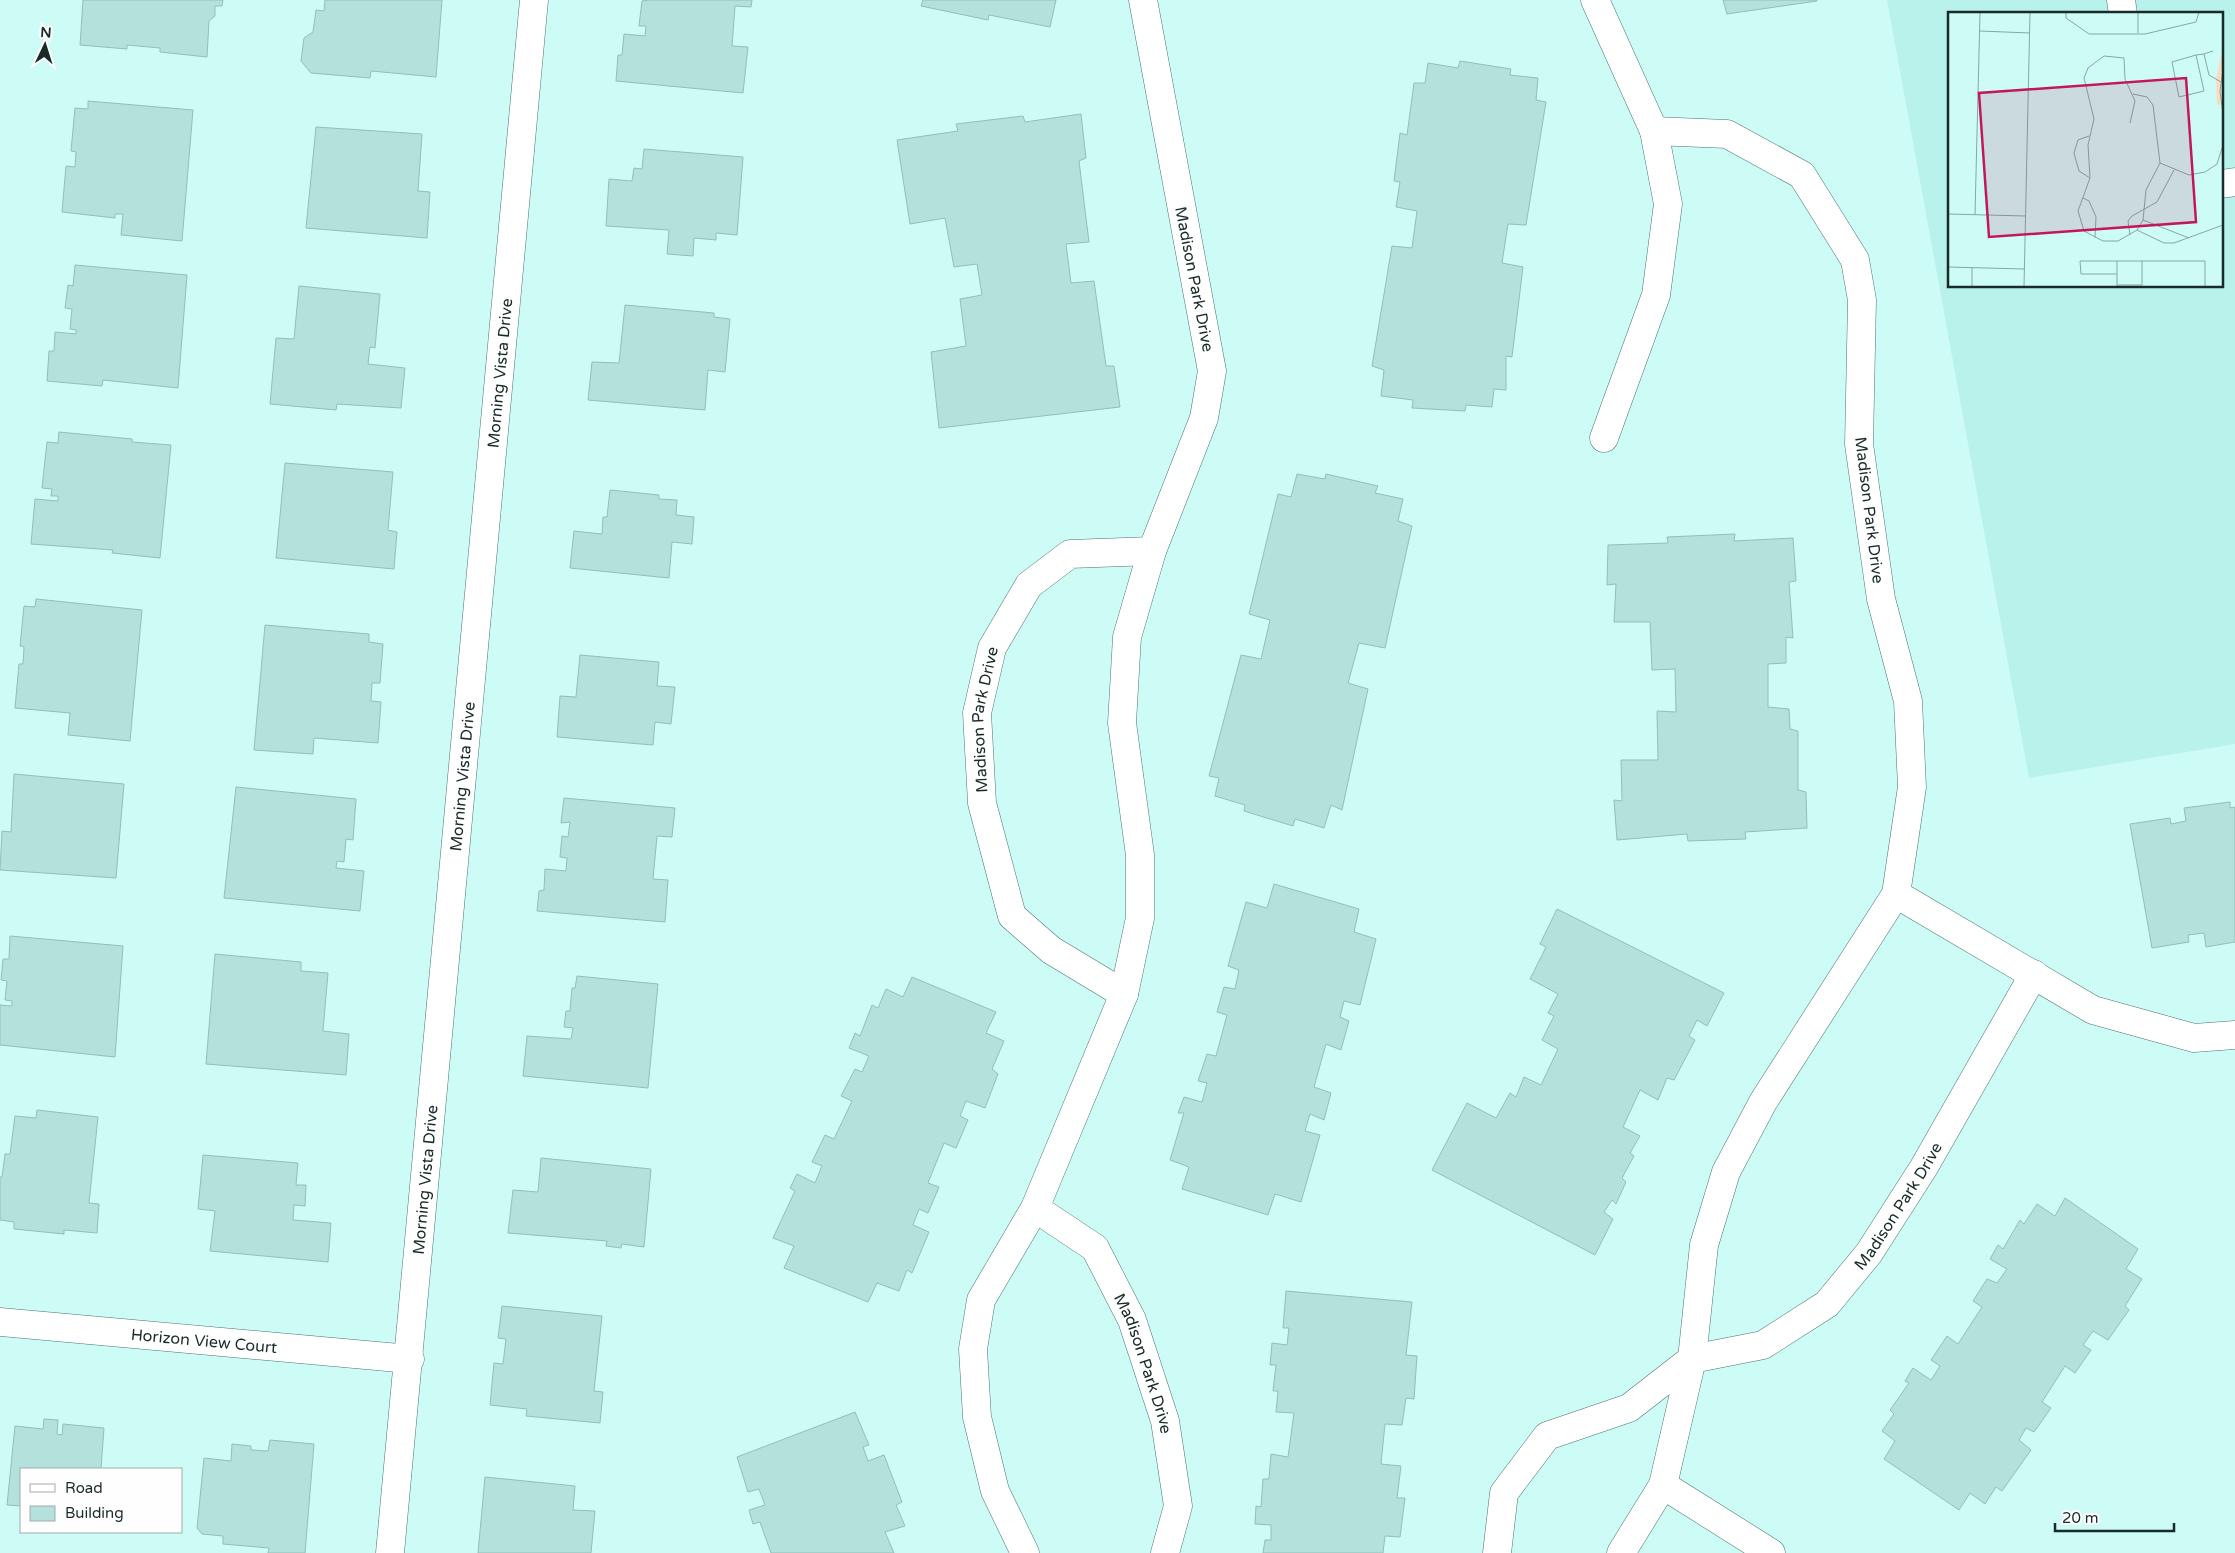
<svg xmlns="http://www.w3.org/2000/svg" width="2235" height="1553" font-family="'Varela Round',sans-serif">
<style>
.built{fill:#b9f2eb;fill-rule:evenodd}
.building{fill:#b3e1db;stroke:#91bfb9}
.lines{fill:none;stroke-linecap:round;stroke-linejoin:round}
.minor-casing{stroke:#4a7571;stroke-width:29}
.minor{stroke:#fff;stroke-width:28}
.labels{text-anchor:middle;stroke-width:4.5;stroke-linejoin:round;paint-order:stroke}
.street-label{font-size:16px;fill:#192b29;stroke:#fefefe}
.inset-road{fill:none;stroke:#85a8a4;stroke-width:1}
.view{fill:#c2185b;fill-opacity:0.15;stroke:#c2185b;stroke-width:2.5}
.inset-edge{fill:none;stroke:#192b29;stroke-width:2.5}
</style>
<rect width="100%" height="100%" fill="#cdfcf6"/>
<path class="built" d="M 1887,0 L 2235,0 L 2235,744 L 2029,778 ZM 1949,14 L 2221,14 L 2221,286 L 1949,286 Z"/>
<g class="building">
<path d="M 83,0 L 223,0 L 222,6 L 215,6 L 215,16 L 209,21 L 207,57 L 160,52 L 160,48 L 127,45 L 127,49 L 80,45 Z"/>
<path d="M 325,0 L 442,0 L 436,77 L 371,71 L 370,78 L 311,73 L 301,61 L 304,38 L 313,32 L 316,10 L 324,11 Z"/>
<path d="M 649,0 L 752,0 L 751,7 L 735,6 L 732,46 L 748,47 L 743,93 L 616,81 L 618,55 L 622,55 L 624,34 L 645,36 L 646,26 L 639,26 L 642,1 Z"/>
<path d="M 923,0 L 1056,0 L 1050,27 L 989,15 L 988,20 L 921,6 Z"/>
<path d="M 1723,0 L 1817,0 L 1817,1 L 1727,14 Z"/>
<path d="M 1460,61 L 1511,69 L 1510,75 L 1538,78 L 1536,100 L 1546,102 L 1526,225 L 1508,224 L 1502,263 L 1523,267 L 1512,357 L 1506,356 L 1506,390 L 1494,389 L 1492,407 L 1466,405 L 1465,411 L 1412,408 L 1413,400 L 1381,396 L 1384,370 L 1372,366 L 1392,246 L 1412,248 L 1417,211 L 1396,207 L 1400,182 L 1394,181 L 1400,133 L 1407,135 L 1414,83 L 1425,83 L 1428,63 L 1458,68 Z"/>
<path d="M 88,101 L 193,110 L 182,241 L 121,235 L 123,214 L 115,214 L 115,218 L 62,212 L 66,166 L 75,167 L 76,152 L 71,151 L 75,108 L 88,109 Z"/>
<path d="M 1081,114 L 1086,158 L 1079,161 L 1089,242 L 1066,244 L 1071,283 L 1094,281 L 1106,366 L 1114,366 L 1120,407 L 939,428 L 931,352 L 966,346 L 960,299 L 982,295 L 977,264 L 954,267 L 945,218 L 910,224 L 897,140 L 958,131 L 956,124 L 1023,116 L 1025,122 Z"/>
<path d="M 316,127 L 422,134 L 418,191 L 430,192 L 427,238 L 306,228 Z"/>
<path d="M 644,149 L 743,157 L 737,235 L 716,233 L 716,240 L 694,238 L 693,256 L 667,254 L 669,230 L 606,226 L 609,179 L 632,181 L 634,168 L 642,169 Z"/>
<path d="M 75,265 L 187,275 L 178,388 L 103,380 L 102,386 L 47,381 L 49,351 L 54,351 L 55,332 L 76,334 L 76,330 L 70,329 L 72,309 L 65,308 L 68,285 L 73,286 Z"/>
<path d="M 299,286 L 380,294 L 375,348 L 370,347 L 368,364 L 405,368 L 401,408 L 337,404 L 336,410 L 270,404 L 276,338 L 294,339 Z"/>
<path d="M 625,305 L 714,313 L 714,317 L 730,319 L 725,372 L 708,370 L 705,410 L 588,400 L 592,362 L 619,363 Z"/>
<path d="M 59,432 L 132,439 L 132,442 L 171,445 L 160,558 L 112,553 L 113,550 L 31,544 L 35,499 L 58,501 L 58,496 L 51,496 L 52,489 L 42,488 L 47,442 L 58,443 Z"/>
<path d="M 285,463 L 393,472 L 388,530 L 397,532 L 394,569 L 276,558 Z"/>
<path d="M 1297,474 L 1325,479 L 1326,474 L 1378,486 L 1375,493 L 1403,499 L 1398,521 L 1412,526 L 1385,648 L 1359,643 L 1348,683 L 1368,689 L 1342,810 L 1331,805 L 1324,828 L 1295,819 L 1293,826 L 1244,811 L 1245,805 L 1215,796 L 1219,778 L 1209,776 L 1241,655 L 1261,659 L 1270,620 L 1249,614 L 1278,494 L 1291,497 Z"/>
<path d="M 610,490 L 659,495 L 659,499 L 677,500 L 676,515 L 694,517 L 692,544 L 672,542 L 669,578 L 570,568 L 574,531 L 602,534 L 603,517 L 607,517 Z"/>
<path d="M 1735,534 L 1734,541 L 1793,538 L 1796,581 L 1789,582 L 1793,638 L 1786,637 L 1786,663 L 1768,664 L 1768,707 L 1789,709 L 1790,729 L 1798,731 L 1798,790 L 1806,792 L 1807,828 L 1745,832 L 1746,839 L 1688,841 L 1687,834 L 1617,840 L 1614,800 L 1622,801 L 1621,760 L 1658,760 L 1657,711 L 1676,712 L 1675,669 L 1652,670 L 1650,622 L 1614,622 L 1616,584 L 1607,585 L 1608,545 L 1668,543 L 1667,537 Z"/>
<path d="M 36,599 L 142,610 L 130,741 L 68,735 L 70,713 L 15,708 L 19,664 L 23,664 L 24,647 L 20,646 L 24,606 L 35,607 Z"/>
<path d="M 265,625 L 369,634 L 369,642 L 383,644 L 380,683 L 372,683 L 371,701 L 381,702 L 378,743 L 314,738 L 313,754 L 254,750 Z"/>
<path d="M 580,655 L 659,662 L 657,686 L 675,687 L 671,724 L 655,722 L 653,745 L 557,737 L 560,696 L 576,697 Z"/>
<path d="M 14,774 L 124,784 L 116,878 L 0,870 L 2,831 L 11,832 Z"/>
<path d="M 236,787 L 356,799 L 353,840 L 346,839 L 344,862 L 337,861 L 336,868 L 364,871 L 360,911 L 224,898 Z"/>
<path d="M 564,798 L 675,808 L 672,837 L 657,836 L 653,879 L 668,880 L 665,922 L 537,911 L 539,891 L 544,890 L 545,869 L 566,871 L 567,858 L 560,857 L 562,836 L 568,837 L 570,822 L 561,823 Z"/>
<path d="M 2230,802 L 2230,808 L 2235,807 L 2235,942 L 2206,947 L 2204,933 L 2188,935 L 2189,942 L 2152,948 L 2130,824 L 2170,818 L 2171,824 L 2186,821 L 2184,808 Z"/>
<path d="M 1274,884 L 1359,909 L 1354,932 L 1376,939 L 1360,1005 L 1344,1001 L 1340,1017 L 1349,1021 L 1341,1050 L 1326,1044 L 1314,1087 L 1331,1093 L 1324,1120 L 1310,1114 L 1305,1131 L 1320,1135 L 1301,1202 L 1275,1194 L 1268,1215 L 1182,1189 L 1189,1167 L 1170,1160 L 1184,1113 L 1178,1113 L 1184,1097 L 1202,1102 L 1207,1083 L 1198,1081 L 1207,1054 L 1216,1056 L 1227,1015 L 1217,1012 L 1224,987 L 1235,989 L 1239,970 L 1228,966 L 1246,902 L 1267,908 Z"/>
<path d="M 1557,909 L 1724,993 L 1707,1026 L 1697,1020 L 1689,1036 L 1695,1040 L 1674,1080 L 1667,1078 L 1658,1100 L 1640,1090 L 1623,1127 L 1640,1136 L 1630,1153 L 1634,1156 L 1622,1178 L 1626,1182 L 1616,1204 L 1612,1200 L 1604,1212 L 1613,1219 L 1595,1255 L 1432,1170 L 1467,1103 L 1496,1118 L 1510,1093 L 1516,1097 L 1524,1077 L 1541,1085 L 1558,1049 L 1542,1040 L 1554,1016 L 1548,1013 L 1558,994 L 1530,979 L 1546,947 L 1540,944 Z"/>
<path d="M 10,936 L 123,946 L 115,1057 L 0,1045 L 0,1005 L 12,1006 L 12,1001 L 5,1000 L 7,981 L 1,980 L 3,959 L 9,959 Z"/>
<path d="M 215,954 L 301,962 L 301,971 L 328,973 L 323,1031 L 349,1034 L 346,1075 L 206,1064 Z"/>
<path d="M 577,976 L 658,984 L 648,1088 L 523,1076 L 527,1036 L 571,1039 L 573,1028 L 564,1027 L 566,1011 L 570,1011 L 572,988 L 575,988 Z"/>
<path d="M 912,977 L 996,1012 L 986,1033 L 1004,1041 L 992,1069 L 998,1074 L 985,1108 L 966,1101 L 960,1116 L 968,1120 L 956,1148 L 944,1143 L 928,1183 L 939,1187 L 928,1213 L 919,1209 L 913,1225 L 929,1232 L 912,1273 L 907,1270 L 899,1291 L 877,1283 L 868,1302 L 784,1268 L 794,1246 L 773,1238 L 795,1191 L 790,1188 L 797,1174 L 815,1183 L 822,1166 L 812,1162 L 825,1135 L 834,1139 L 852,1101 L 841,1096 L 855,1069 L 862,1072 L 869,1056 L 849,1048 L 855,1033 L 860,1036 L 872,1005 L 878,1008 L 886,989 L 903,997 Z"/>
<path d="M 37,1110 L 98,1117 L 89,1203 L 99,1204 L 97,1233 L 64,1230 L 64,1234 L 14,1229 L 14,1222 L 0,1220 L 0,1177 L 2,1177 L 5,1154 L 10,1154 L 15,1116 L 36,1118 Z"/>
<path d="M 203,1155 L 298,1163 L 296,1185 L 306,1185 L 305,1206 L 294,1205 L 293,1220 L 331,1223 L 328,1262 L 210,1251 L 215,1211 L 198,1209 Z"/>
<path d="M 541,1158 L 651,1169 L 644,1247 L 622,1244 L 621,1248 L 606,1246 L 607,1241 L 508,1233 L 513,1190 L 538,1192 Z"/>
<path d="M 2065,1198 L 2138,1249 L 2126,1269 L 2142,1279 L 2125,1306 L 2129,1310 L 2108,1340 L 2093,1331 L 2083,1345 L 2091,1350 L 2075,1373 L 2065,1366 L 2042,1402 L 2051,1408 L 2034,1432 L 2026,1428 L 2019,1440 L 2031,1450 L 2002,1491 L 1996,1487 L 1985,1504 L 1970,1493 L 1959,1510 L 1884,1459 L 1895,1441 L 1882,1431 L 1894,1414 L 1890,1410 L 1909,1383 L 1905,1381 L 1913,1368 L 1931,1380 L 1940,1366 L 1931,1360 L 1947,1336 L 1958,1344 L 1982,1307 L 1973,1301 L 1987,1279 L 1997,1283 L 2007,1269 L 1990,1259 L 1998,1245 L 2003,1249 L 2020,1220 L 2024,1224 L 2037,1204 L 2055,1216 Z"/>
<path d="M 1286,1291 L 1412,1302 L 1406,1355 L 1417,1356 L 1414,1399 L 1406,1398 L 1402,1425 L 1385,1424 L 1381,1464 L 1401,1466 L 1397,1498 L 1405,1498 L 1400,1537 L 1385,1536 L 1383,1553 L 1263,1553 L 1265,1540 L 1271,1540 L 1271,1525 L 1255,1524 L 1256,1506 L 1261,1507 L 1263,1479 L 1269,1479 L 1271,1454 L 1288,1457 L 1294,1413 L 1276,1412 L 1278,1391 L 1273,1391 L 1276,1365 L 1270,1365 L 1272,1343 L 1287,1345 L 1289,1328 L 1283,1328 Z"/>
<path d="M 502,1306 L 602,1316 L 594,1391 L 603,1392 L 600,1423 L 526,1416 L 527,1409 L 490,1405 L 494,1363 L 503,1364 L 506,1339 L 498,1338 Z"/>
<path d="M 855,1412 L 869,1445 L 863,1447 L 868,1461 L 884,1455 L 902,1502 L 896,1505 L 905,1526 L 885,1532 L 894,1553 L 771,1553 L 760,1522 L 753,1524 L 749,1510 L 765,1505 L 759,1489 L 748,1492 L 737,1457 Z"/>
<path d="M 44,1419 L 58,1420 L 57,1434 L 62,1435 L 63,1424 L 104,1428 L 101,1469 L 21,1469 L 21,1506 L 7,1505 L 15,1426 L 43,1429 Z"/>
<path d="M 270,1440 L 314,1444 L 305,1553 L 268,1553 L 269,1548 L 223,1544 L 223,1536 L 202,1534 L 197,1528 L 204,1458 L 231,1461 L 232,1444 L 251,1446 L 251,1450 L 268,1451 Z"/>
<path d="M 485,1477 L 575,1486 L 573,1510 L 595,1511 L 591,1553 L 478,1553 Z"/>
</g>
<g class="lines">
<defs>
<g id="minor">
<path d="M 1595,0 L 1654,131 L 1668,204 L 1656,295 L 1604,438"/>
<path d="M 2121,0 L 2123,14"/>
<path d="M 2221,184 L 2235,182"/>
<path d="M 1896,894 L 2093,1010 L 2194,1038 L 2235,1035"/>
<path id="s1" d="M 1124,994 L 1051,950 L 1012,916 L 982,803 L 977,713 L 992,648 L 1029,585 L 1070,554 L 1152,551"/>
<path id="s2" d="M 1035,1208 L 1095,1248 L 1132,1320 L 1165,1421 L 1178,1506 L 1165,1553"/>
<path id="s3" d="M 0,1322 L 410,1359"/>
<path d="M 1663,1485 L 1771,1553"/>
<path id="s4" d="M 390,1553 L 534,0"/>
<path d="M 1025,1553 L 995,1491 L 977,1417 L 973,1349 L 981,1300 L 1035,1208 L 1124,994 L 1140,918 L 1140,855 L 1122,723 L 1127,637 L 1152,551 L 1204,418 L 1212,371 L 1143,0"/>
<path id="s5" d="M 1497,1553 L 1504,1493 L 1547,1436 L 1629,1408 L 1692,1359 L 1763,1345 L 1827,1304 L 1869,1253 L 1924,1167 L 2034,974"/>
<path d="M 1621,1553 L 1663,1485 L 1692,1359 L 1704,1245 L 1726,1172 L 1763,1102 L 1896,894 L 1912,787 L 1908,701 L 1881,599 L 1859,444 L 1862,300 L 1855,260 L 1802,175 L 1727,134 L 1654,131"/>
</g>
</defs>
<use href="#minor" class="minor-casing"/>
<use href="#minor" class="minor"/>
</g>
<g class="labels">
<g class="street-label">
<text transform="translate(1195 279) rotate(79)" y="6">Madison Park Drive</text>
<text dy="6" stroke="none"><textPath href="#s4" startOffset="1185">Morning Vista Drive</textPath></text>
<text transform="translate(1870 510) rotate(83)" y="6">Madison Park Drive</text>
<text dy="6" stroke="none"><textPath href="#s1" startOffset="338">Madison Park Drive</textPath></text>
<text dy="6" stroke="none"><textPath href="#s4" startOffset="780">Morning Vista Drive</textPath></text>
<text dy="6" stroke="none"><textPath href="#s4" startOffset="375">Morning Vista Drive</textPath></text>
<text dy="6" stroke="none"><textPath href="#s5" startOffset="568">Madison Park Drive</textPath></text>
<text dy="6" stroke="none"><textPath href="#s3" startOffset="205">Horizon View Court</textPath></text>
<text dy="6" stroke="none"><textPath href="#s2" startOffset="198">Madison Park Drive</textPath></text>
</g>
</g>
<g transform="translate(1948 12)">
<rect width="275" height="275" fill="#cdfcf6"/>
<path d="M 275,35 L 275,92 L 269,93 L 268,67 Z" fill="#f9dbc4"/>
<path class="inset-road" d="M 118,0 L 118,6 L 141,22 L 197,22 L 248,10 L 251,0M 190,0 L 190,21M 32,19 L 82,21M 265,39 L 256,42 L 261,63 L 273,70M 248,43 L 224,50 L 231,85 L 256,79 L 248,43 L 256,42M 275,58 L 272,79 L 275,102M 182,111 L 187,89 L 177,67 L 176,46 L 156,44 L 140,56 L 136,66 L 146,107 L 140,133 L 142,166 L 130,199 L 136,219 L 155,229 L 170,229 L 189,218 L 195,208 L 198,178 L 212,151 L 205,93 L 199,85 L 185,82M 141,124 L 130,128 L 126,141 L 131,159 L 142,166M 212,151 L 241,163 L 257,160 L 269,152 L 275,133M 135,186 L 141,189 L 148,205 L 147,226M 0,202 L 78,204M 27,203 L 32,0M 195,208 L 241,226M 189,218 L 216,231 L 226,231 L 275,213M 182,223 L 180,209 L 184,204 L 209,190 L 226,158M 169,249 L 257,249 L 257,275M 0,255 L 76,257M 169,273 L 194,273 L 194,249M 24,275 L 24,256M 76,275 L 82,0M 169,275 L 169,249 L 132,249 L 133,262 L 169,262"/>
<path class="view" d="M 238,66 L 248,210 L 41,225 L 31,81 Z"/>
<rect width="275" height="275" class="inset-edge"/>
</g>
<rect x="20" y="1468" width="162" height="65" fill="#fefefe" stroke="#a2aaa9"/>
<rect x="30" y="1484" width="25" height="8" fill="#ffffff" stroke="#a2aaa9"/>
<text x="65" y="1493" font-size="15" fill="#192b29">Road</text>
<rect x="30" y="1506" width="25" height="15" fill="#b3e1db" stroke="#a2aaa9"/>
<text x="65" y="1518" font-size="15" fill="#192b29">Building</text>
<g transform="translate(45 45) rotate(4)" stroke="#fefefe" stroke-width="4" paint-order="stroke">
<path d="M0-4L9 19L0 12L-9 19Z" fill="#192b29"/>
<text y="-8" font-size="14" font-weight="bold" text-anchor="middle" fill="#192b29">N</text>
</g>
<path d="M2055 1523v8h119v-8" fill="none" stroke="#192b29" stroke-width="2.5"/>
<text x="2062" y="1523" font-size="15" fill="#192b29" stroke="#fefefe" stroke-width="4" paint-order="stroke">20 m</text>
</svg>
